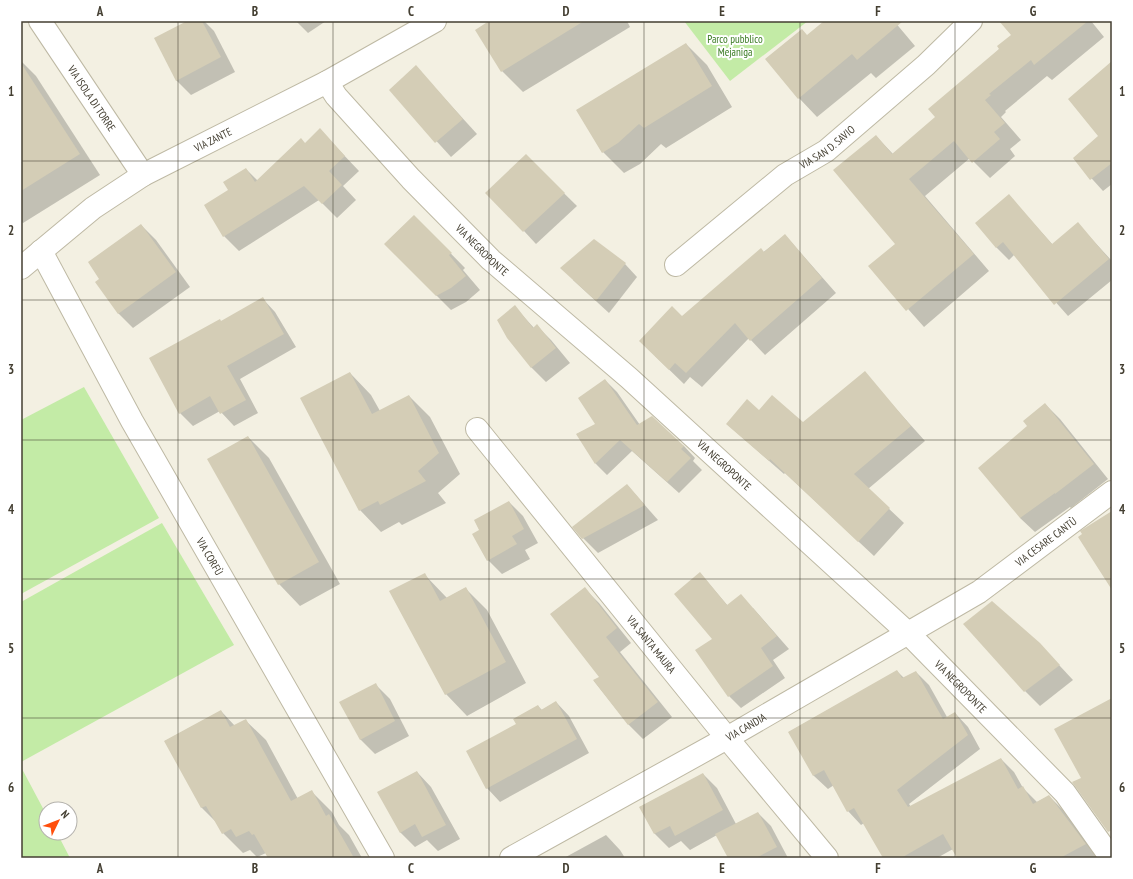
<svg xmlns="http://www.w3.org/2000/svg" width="1133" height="879" font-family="'PT Sans Narrow',sans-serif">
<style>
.green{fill:#c3eba6}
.shadow{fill:#0003}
.building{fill:#d4cdb6}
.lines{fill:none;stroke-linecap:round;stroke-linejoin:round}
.minor-casing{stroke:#beb9a4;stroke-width:24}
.minor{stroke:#fff;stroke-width:22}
.grid{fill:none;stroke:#443f32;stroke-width:1;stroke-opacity:0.55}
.labels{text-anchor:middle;stroke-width:4;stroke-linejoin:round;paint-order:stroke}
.park-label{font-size:11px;fill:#387a21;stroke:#fff}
.street-label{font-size:11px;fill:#443f32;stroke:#fff}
.neatline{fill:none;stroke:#443f32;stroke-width:1.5}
.grid-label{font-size:13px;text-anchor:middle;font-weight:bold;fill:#443f32}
</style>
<rect width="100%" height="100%" fill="#f3f0e2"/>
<g class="green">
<path d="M 684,21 L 808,21 L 730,81 Z"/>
<path d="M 84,387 L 159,518 L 21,594 L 21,420 Z"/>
<path d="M 162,523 L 234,645 L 21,762 L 21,602 Z"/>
<path d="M 21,767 L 46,814 L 46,833 L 57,833 L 70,858 L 21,858 Z"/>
</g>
<g class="shadow">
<path d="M 189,21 L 204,21 L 214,31 L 235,72 L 191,95 L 176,80 Z"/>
<path d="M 296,21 L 326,21 L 308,33 Z"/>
<path d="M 491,21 L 627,21 L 630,27 L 523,92 L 502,71 Z"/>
<path d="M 826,21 L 894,21 L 915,46 L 876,78 L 871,73 L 817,117 L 799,98 L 808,36 Z"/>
<path d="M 1011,21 L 1091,21 L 1104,37 L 1052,80 L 1047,76 L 1005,111 L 1006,112 L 1001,117 L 1021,140 L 1010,149 L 1015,156 L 990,178 L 970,158 L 925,196 L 989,271 L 924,327 L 870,266 L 896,244 L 876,136 L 893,154 L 937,117 L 1012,35 Z"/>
<path d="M 686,44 L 707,65 L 732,107 L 666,148 L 661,144 L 640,164 L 624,173 L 603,152 Z"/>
<path d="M 21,61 L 36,76 L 100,175 L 23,223 L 21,221 Z"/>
<path d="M 416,67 L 477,134 L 451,157 L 390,90 Z"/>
<path d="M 1112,67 L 1112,184 L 1103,191 L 1074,159 L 1100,136 Z"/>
<path d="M 320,130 L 359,171 L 343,186 L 356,200 L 337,218 L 319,200 L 239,251 L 224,236 L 205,206 L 229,191 L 246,169 L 258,181 L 305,144 Z"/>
<path d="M 526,156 L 577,206 L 536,244 L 524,231 Z"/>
<path d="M 1009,196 L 1053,245 L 1078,224 L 1112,261 L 1112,280 L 1068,316 L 1014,255 L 1009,260 L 996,247 Z"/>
<path d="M 414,216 L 465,268 L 463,270 L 480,290 L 466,302 L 451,310 L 385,244 Z"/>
<path d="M 141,225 L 156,240 L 190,287 L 133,328 L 118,313 L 101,279 Z"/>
<path d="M 785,235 L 836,293 L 765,355 L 749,338 L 702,387 L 690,377 L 684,384 L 655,356 L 682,317 Z"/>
<path d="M 625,264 L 637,277 L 609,313 L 573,280 Z"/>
<path d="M 263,299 L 275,312 L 296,347 L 240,379 L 258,413 L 234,426 L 220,411 L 193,426 L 180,413 L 221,322 Z"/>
<path d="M 515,307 L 534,328 L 537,326 L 551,340 L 570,363 L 546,382 L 531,367 Z"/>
<path d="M 350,373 L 371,395 L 380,411 L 409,396 L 430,417 L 460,474 L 438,493 L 446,503 L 402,525 L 399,522 L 381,532 L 360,510 L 302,399 Z"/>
<path d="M 864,373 L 925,441 L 868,489 L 904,523 L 874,556 L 785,473 L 784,474 L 727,424 L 759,411 L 803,424 Z"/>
<path d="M 605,380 L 617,392 L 640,425 L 684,446 L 695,458 L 693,461 L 702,470 L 679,493 L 632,451 L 607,475 L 596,464 L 577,434 L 597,424 Z"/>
<path d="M 1045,404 L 1060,419 L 1108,479 L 1071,508 L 1070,507 L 1035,532 L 1020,518 L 1028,426 Z"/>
<path d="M 248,437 L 269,458 L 340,584 L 300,606 L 279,584 L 209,459 Z"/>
<path d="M 627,485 L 658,520 L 598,553 L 583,538 Z"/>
<path d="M 509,502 L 523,516 L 538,543 L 525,550 L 530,559 L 502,574 L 488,560 L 480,531 Z"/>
<path d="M 700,573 L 728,606 L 753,608 L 789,649 L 773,660 L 785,678 L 741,708 L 729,696 L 697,650 L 714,639 Z"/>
<path d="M 424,574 L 447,598 L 465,588 L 487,610 L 526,683 L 467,716 L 446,694 Z"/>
<path d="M 584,588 L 599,603 L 631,643 L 620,652 L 672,717 L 643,739 L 629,725 L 594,681 L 601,677 Z"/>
<path d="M 1045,650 L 1073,680 L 1040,706 L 1025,691 Z"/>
<path d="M 897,671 L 904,678 L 916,672 L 929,685 L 947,717 L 955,713 L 968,727 L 980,749 L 909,804 L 911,807 L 1001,759 L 1014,772 L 1023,788 L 1037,802 L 1049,796 L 1062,809 L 1098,858 L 958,858 L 953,849 L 937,858 L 884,858 L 864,823 L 861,825 L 848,811 L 834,785 L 828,789 L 814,776 L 789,732 Z"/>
<path d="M 375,684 L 390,699 L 409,736 L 375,754 L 360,739 Z"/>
<path d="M 556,702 L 569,716 L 589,753 L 500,802 L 487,788 L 517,724 L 538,706 L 542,710 Z"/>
<path d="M 221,711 L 235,726 L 245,720 L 266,740 L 298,799 L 311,791 L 332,812 L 339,825 L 349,835 L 362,858 L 269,858 L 266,853 L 257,857 L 250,850 L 243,853 L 223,833 L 217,823 L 202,808 L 165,741 Z"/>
<path d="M 417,772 L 431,787 L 460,839 L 438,851 L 427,840 L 415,847 L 400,832 Z"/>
<path d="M 703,774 L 717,788 L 736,824 L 758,813 L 771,826 L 788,858 L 730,858 L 717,835 L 690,850 L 681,841 L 669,848 L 655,834 L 640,807 Z"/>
<path d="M 606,835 L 620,850 L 625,858 L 564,858 Z"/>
</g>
<g class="building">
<path d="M 187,21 L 202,21 L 221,57 L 176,81 L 154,38 Z"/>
<path d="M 489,21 L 584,21 L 501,72 L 475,30 Z"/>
<path d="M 824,21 L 903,21 L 857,60 L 852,54 L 798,99 L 765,59 L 802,29 L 807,35 Z"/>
<path d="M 999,21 L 1088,21 L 1034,65 L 1031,60 L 989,94 L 991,95 L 985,100 L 1005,123 L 994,132 L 1000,139 L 972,163 L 954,141 L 909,179 L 974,254 L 906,311 L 868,266 L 895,244 L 833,170 L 876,135 L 892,154 L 935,117 L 928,109 L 999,49 L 997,46 L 1011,35 Z"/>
<path d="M 686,43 L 712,86 L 644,128 L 639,124 L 618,143 L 602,153 L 576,110 Z"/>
<path d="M 1112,61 L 1112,163 L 1090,180 L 1073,158 L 1098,136 L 1068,99 Z"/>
<path d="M 21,63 L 80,154 L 21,191 Z"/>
<path d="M 416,65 L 463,119 L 435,143 L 389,90 Z"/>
<path d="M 320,128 L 345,156 L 329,171 L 342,185 L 322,204 L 304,186 L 223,237 L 204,205 L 228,190 L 223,182 L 246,168 L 255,182 L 301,138 L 305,143 Z"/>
<path d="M 526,154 L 565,193 L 523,232 L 485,193 Z"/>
<path d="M 1009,194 L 1052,244 L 1078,222 L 1109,259 L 1054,305 L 1003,242 L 996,248 L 975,223 Z"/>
<path d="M 414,215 L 452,253 L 449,255 L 466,276 L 451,288 L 436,296 L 384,244 Z"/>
<path d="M 141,224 L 176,272 L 118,314 L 95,282 L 99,279 L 88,262 Z"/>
<path d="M 785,234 L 822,278 L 750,341 L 735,323 L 686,373 L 675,363 L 669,370 L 639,341 L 672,306 L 682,316 L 761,248 L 764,252 Z"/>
<path d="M 594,239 L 626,263 L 596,301 L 560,268 Z"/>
<path d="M 263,297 L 284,334 L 227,366 L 246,400 L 220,414 L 210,396 L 179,414 L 149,358 L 220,319 L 221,321 Z"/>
<path d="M 515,305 L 533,328 L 537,324 L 556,348 L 531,368 L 507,338 L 497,320 Z"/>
<path d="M 865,371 L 911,426 L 854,474 L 890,508 L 858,542 L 770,459 L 769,461 L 726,424 L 747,399 L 759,410 L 772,395 L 803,422 Z"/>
<path d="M 350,372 L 372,414 L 409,395 L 439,453 L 418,471 L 426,481 L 380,505 L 378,501 L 359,511 L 300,398 Z"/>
<path d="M 605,379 L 637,425 L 652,416 L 684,446 L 681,449 L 691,458 L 667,482 L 620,440 L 595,464 L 576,434 L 595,424 L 578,398 Z"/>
<path d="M 1045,403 L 1094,464 L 1055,494 L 1055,493 L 1020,518 L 978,468 L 1027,426 L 1023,421 Z"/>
<path d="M 248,436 L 319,562 L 278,585 L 207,459 Z"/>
<path d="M 627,484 L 645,505 L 582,539 L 572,527 Z"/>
<path d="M 509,501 L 524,529 L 512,536 L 517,544 L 487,561 L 472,534 L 479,530 L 474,520 Z"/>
<path d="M 1112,511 L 1112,590 L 1078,537 L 1082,534 L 1080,531 Z"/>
<path d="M 700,572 L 727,605 L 741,594 L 777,636 L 761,648 L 773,666 L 728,697 L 695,650 L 712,639 L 674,594 Z"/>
<path d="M 425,573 L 440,601 L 466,587 L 506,662 L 445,695 L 389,591 Z"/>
<path d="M 585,587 L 617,628 L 606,637 L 658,702 L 628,725 L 593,680 L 599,677 L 550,614 Z"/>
<path d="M 992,601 L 1040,643 L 1060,665 L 1024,692 L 963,624 Z"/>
<path d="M 897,670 L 902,678 L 916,671 L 943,719 L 955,712 L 968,735 L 897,790 L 908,807 L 1001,758 L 1018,789 L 1023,786 L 1033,804 L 1049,795 L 1086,844 L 1060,858 L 957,858 L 943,834 L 901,858 L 883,858 L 854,808 L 847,812 L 824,770 L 813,776 L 788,732 Z"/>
<path d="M 376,683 L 395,721 L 360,740 L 339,702 Z"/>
<path d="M 1112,698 L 1112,830 L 1108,832 L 1072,782 L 1081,778 L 1054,729 Z"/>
<path d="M 556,701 L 577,739 L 486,789 L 466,751 L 516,724 L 513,719 L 538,705 L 541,710 Z"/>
<path d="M 221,710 L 230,727 L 246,719 L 291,801 L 312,790 L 326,816 L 329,814 L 354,858 L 268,858 L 254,834 L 252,835 L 249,831 L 236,837 L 231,829 L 222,834 L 206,806 L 201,808 L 164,741 Z"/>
<path d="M 417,771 L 446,825 L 422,837 L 415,824 L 400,833 L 377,792 Z"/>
<path d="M 703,773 L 723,810 L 675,836 L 670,826 L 654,834 L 639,807 Z"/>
<path d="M 758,812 L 777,847 L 756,858 L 728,858 L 715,834 Z"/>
</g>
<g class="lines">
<defs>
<g id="minor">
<path id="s1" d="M 40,21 L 143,175"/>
<path id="s2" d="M 327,82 L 336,96 L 411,179 L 491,260 L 629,378 L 908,633 L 1065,793 L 1111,858"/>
<path id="s3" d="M 41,251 L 132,421 L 383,858"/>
<path id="s4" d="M 676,265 L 785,175 L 826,151 L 926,65 L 971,21"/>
<path id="s5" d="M 21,268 L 93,208 L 143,175 L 327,82 L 435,21"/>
<path id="s6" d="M 477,429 L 727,738 L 827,858"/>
<path id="s7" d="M 511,858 L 727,738 L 979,592 L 1112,492"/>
</g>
</defs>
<use href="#minor" class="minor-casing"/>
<use href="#minor" class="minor"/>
</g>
<path class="grid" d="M 178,21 L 178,858M 333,21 L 333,858M 489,21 L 489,858M 644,21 L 644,858M 800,21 L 800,858M 955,21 L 955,858M 21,161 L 1112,161M 21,300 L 1112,300M 21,440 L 1112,440M 21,579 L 1112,579M 21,718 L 1112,718"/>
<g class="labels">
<g class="park-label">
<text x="735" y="43">Parco pubblico<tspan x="735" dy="13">Mejaniga</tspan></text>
</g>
<g class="street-label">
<text dy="4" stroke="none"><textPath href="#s1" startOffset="93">VIA ISOLA DI TORRE</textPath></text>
<text dy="4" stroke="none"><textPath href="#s5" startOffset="232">VIA ZANTE</textPath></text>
<text dy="4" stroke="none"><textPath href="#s4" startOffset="192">VIA SAN D. SAVIO</textPath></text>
<text dy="4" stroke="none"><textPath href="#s2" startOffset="229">VIA NEGROPONTE</textPath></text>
<text dy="4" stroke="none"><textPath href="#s2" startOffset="553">VIA NEGROPONTE</textPath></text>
<text dy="4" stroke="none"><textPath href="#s7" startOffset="622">VIA CESARE CANTÙ</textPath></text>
<text dy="4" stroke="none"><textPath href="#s3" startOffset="349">VIA CORFÙ</textPath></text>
<text dy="4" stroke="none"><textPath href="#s6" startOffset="277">VIA SANTA MAURA</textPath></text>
<text dy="4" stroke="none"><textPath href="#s2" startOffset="877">VIA NEGROPONTE</textPath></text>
<text dy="4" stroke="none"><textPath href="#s7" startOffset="269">VIA CANDIA</textPath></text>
</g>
</g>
<rect width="1133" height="879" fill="none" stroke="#ffffff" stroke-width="44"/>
<g transform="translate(58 821) rotate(47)"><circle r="19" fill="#ffffff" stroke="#b4b2ad"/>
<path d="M0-3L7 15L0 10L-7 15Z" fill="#ff4f0c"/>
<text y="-6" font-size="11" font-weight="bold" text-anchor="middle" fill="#443f32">N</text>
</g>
<rect x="22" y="22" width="1089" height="835" class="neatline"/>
<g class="grid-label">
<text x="100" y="16">A</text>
<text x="255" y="16">B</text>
<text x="411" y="16">C</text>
<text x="566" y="16">D</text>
<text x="722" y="16">E</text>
<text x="878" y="16">F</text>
<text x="1033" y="16">G</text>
<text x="11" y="96">1</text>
<text x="1122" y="96">1</text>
<text x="11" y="235">2</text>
<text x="1122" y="235">2</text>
<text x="11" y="374">3</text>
<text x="1122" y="374">3</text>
<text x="11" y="514">4</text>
<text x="1122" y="514">4</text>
<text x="11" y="653">5</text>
<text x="1122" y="653">5</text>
<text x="11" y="792">6</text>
<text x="1122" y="792">6</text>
<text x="100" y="873">A</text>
<text x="255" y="873">B</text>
<text x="411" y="873">C</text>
<text x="566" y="873">D</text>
<text x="722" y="873">E</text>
<text x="878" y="873">F</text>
<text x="1033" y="873">G</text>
</g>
</svg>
